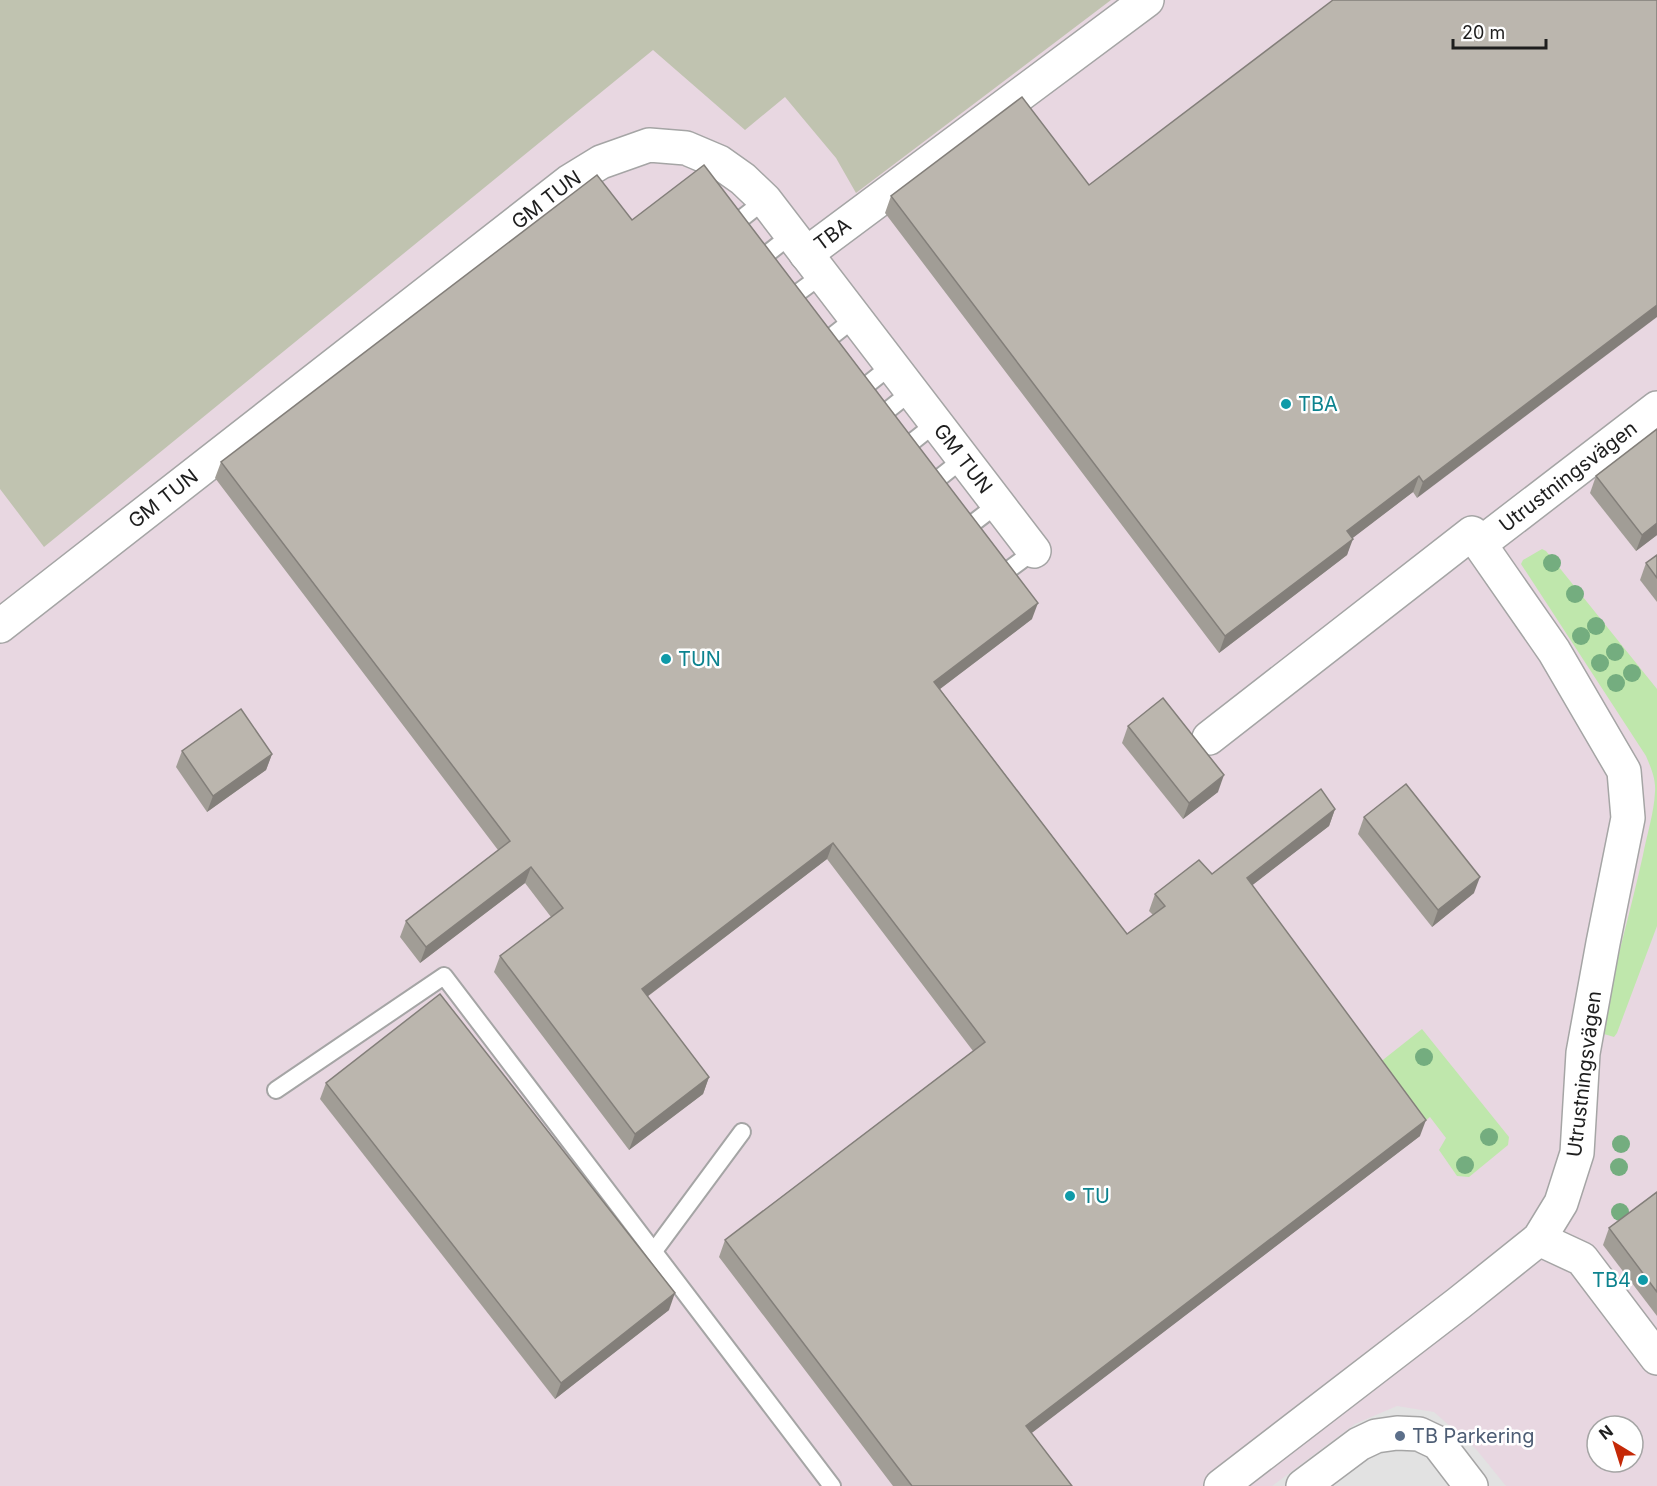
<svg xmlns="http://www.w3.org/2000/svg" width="1657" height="1486" font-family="Inter,sans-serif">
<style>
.industrial{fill:#e8d7e1;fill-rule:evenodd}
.construction{fill:#c0c3b0}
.grass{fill:#bfe7ac}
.parking{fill:#e2e2e2}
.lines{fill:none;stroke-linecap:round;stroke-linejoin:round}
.service-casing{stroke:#a5a5a5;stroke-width:20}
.minor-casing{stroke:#a5a5a5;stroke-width:36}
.service{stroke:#fff;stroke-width:16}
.minor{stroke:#fff;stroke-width:33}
.tree{fill:#74ad7f}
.wall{fill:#a19d96}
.shaded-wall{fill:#837f7a}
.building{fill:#bbb6ae;stroke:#837f7a;stroke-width:1.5}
.culture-dot{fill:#0f9aa8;stroke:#fff;stroke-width:2}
.service-dot{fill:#5c6f8a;stroke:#fff;stroke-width:2}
.labels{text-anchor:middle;stroke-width:5;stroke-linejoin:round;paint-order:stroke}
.street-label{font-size:20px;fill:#1e1e1e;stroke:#fff}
.culture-label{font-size:20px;fill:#0d838f;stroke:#fff;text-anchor:start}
.service-label{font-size:20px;fill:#4e5e75;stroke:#fff;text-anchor:start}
</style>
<rect width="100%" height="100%" fill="#efede5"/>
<path class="industrial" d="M 0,0 L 1657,0 L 1657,1486 L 0,1486 ZM 1597,1426 L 1633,1426 L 1633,1462 L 1597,1462 Z"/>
<path class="construction" d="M 0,0 L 1111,0 L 856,193 L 836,158 L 785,97 L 745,130 L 653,50 L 44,547 L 0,489 Z"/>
<g class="grass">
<path d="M 1542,549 L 1546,551 L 1657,689 L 1657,926 L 1617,1033 L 1614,1037 L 1604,1034 L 1601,1030 C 1613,972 1630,914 1643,855 C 1647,834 1654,813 1655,792 C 1656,779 1651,768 1646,756 L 1521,564 L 1523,560 Z"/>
<path d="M 1422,1029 L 1509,1137 L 1508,1145 L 1469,1177 L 1457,1176 L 1439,1150 L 1446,1138 L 1430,1117 L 1425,1121 L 1379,1063 Z"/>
</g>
<path class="parking" d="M 1397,1406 L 1434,1412 L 1476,1449 L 1506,1486 L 1272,1486 L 1355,1424 Z"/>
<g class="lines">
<defs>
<g id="service">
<path d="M 732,226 L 765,200"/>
<path d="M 758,261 L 791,235"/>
<path d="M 788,300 L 822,275"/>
<path d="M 822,344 L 855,318"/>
<path d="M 858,392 L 892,365"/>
<path d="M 878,418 L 912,391"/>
<path d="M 902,450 L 936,423"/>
<path d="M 929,486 L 963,459"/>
<path d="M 964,530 L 998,504"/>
<path d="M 999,577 L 1034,551"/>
<path d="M 276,1090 L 444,976 L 832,1486"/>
<path d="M 654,1251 L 742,1132"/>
</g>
<g id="minor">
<path id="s1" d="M 806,254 L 1147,0"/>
<path id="s2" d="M 1480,544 L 1657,408"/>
<path id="s3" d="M 0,626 L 570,181 L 601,162 L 649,145 L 686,148 L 719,162 L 743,179 L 765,200 L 1034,551"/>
<path d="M 1209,738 L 1472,533 L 1554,651 L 1624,771 L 1628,818 L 1603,943 L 1583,1053 L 1577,1153 L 1561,1203 L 1539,1239 L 1459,1303 L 1221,1486"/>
<path d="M 1539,1239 L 1582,1259 L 1657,1358"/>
<path d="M 1303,1486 L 1359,1444 L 1376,1436 L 1397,1433 L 1419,1434 L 1438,1443 L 1471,1486"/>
</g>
</defs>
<use href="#service" class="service-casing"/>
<use href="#minor" class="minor-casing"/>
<use href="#service" class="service"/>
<use href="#minor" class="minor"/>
</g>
<g class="tree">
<circle cx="1552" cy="563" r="9"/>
<circle cx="1575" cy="594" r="9"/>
<circle cx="1596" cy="626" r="9"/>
<circle cx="1581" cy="636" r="9"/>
<circle cx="1615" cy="652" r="9"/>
<circle cx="1600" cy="663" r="9"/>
<circle cx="1632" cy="673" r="9"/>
<circle cx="1616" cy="683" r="9"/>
<circle cx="1424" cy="1057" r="9"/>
<circle cx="1489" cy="1137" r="9"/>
<circle cx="1621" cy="1144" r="9"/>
<circle cx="1465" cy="1165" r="9"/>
<circle cx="1619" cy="1167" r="9"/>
<circle cx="1620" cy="1212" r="9"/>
</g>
<g class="wall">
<path d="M 1657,0 L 1417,498 L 1413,492 L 1352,538 L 1347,555 L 1219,653 L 885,213 L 891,196 L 1089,185 Z"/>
<path d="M 221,462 L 1032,619 L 940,689 L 1127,934 L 1153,915 L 1149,911 L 1155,894 L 1212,874 L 1335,809 L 1329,826 L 1252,885 L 1420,1136 L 1031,1433 L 1072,1486 L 893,1486 L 719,1257 L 725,1240 L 973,1051 L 827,859 L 647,997 L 709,1077 L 703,1094 L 629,1150 L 494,972 L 500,956 L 551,917 L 525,883 L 420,963 L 400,937 L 406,921 L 498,850 L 215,478 Z"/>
<path d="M 1596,476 L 1657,535 L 1636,551 L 1590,493 Z"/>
<path d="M 1657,555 L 1657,602 L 1640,580 L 1646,563 Z"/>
<path d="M 1128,726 L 1218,792 L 1183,819 L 1122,743 Z"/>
<path d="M 182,751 L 272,754 L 266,770 L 207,812 L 176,767 Z"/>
<path d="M 1364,817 L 1474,893 L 1432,927 L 1358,834 Z"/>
<path d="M 326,1083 L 669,1310 L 555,1399 L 320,1099 Z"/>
<path d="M 1657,1192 L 1657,1316 L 1603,1245 L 1609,1228 Z"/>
</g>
<g class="shaded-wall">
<path d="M 1657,305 L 1657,317 L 1417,498 L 1423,482 Z"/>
<path d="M 1419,476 L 1413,492 L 1341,547 L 1347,531 Z"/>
<path d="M 1657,523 L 1657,535 L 1636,551 L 1642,535 Z"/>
<path d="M 1353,539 L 1347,555 L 1219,653 L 1225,636 Z"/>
<path d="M 1038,603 L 1032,619 L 928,698 L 934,682 Z"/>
<path d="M 272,754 L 266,770 L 207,812 L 213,796 Z"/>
<path d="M 1224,775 L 1218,792 L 1183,819 L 1189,803 Z"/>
<path d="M 1335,809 L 1329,826 L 1241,894 L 1247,878 Z"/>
<path d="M 833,843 L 827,859 L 636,1005 L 642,989 Z"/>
<path d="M 531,867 L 525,883 L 420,963 L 426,947 Z"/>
<path d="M 1480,877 L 1474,893 L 1432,927 L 1438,910 Z"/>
<path d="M 709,1077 L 703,1094 L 629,1150 L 635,1134 Z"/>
<path d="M 1426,1120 L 1420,1136 L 1020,1442 L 1026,1426 Z"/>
<path d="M 675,1293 L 669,1310 L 555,1399 L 561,1383 Z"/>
</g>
<g class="building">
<path d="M 1333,0 L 1657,0 L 1657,305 L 1423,482 L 1419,476 L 1347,531 L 1353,539 L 1225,636 L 891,196 L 1022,97 L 1089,185 Z"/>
<path d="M 704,165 L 1038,603 L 934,682 L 1127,934 L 1165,906 L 1155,894 L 1199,860 L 1212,874 L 1321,789 L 1335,809 L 1247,878 L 1426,1120 L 1026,1426 L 1072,1486 L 912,1486 L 725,1240 L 985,1042 L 833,843 L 642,989 L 709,1077 L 635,1134 L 500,956 L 563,908 L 531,867 L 426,947 L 406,921 L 510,841 L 221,462 L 597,175 L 632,220 Z"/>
<path d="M 1657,429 L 1657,523 L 1642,535 L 1596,476 Z"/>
<path d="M 1657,555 L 1657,578 L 1646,563 Z"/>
<path d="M 1163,698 L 1224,775 L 1189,803 L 1128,726 Z"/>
<path d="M 241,709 L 272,754 L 213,796 L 182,751 Z"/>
<path d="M 1406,784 L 1480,877 L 1438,910 L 1364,817 Z"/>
<path d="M 440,994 L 675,1293 L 561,1383 L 326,1083 Z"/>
<path d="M 1657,1192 L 1657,1292 L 1609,1228 Z"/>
</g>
<g class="culture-dot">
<circle cx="1286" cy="404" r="6"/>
<circle cx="666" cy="659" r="6"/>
<circle cx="1070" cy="1196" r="6"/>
<circle cx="1643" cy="1280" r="6"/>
</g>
<circle class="service-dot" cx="1400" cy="1436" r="6"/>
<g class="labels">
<g class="street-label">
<text dy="7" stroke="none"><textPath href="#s3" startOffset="693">GM TUN</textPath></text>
<text dy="7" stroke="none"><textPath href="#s1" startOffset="33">TBA</textPath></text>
<text dy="7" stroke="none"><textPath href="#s3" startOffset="1269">GM TUN</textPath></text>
<text dy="7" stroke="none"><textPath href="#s2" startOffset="111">Utrustningsvägen</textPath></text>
<text dy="7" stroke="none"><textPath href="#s3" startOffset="207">GM TUN</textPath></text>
<text transform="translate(1584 1074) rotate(-83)" y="7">Utrustningsvägen</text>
</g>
<g class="culture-label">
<text x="1298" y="411">TBA</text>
<text x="678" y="666">TUN</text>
<text x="1082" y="1203">TU</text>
<text x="1631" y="1287" text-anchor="end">TB4</text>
</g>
<g class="service-label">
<text x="1412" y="1443">TB Parkering</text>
</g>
</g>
<g transform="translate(1615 1444) rotate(322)"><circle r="28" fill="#ffffff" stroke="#a5a5a5" stroke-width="1.5"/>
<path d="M0-4.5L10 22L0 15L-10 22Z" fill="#c52907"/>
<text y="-9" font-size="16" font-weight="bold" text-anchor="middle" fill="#1e1e1e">N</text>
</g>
<path d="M1453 39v9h93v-9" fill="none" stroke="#1e1e1e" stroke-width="3"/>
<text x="1462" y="39" font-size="18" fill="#1e1e1e" stroke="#ffffff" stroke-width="4.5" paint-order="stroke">20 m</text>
</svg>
